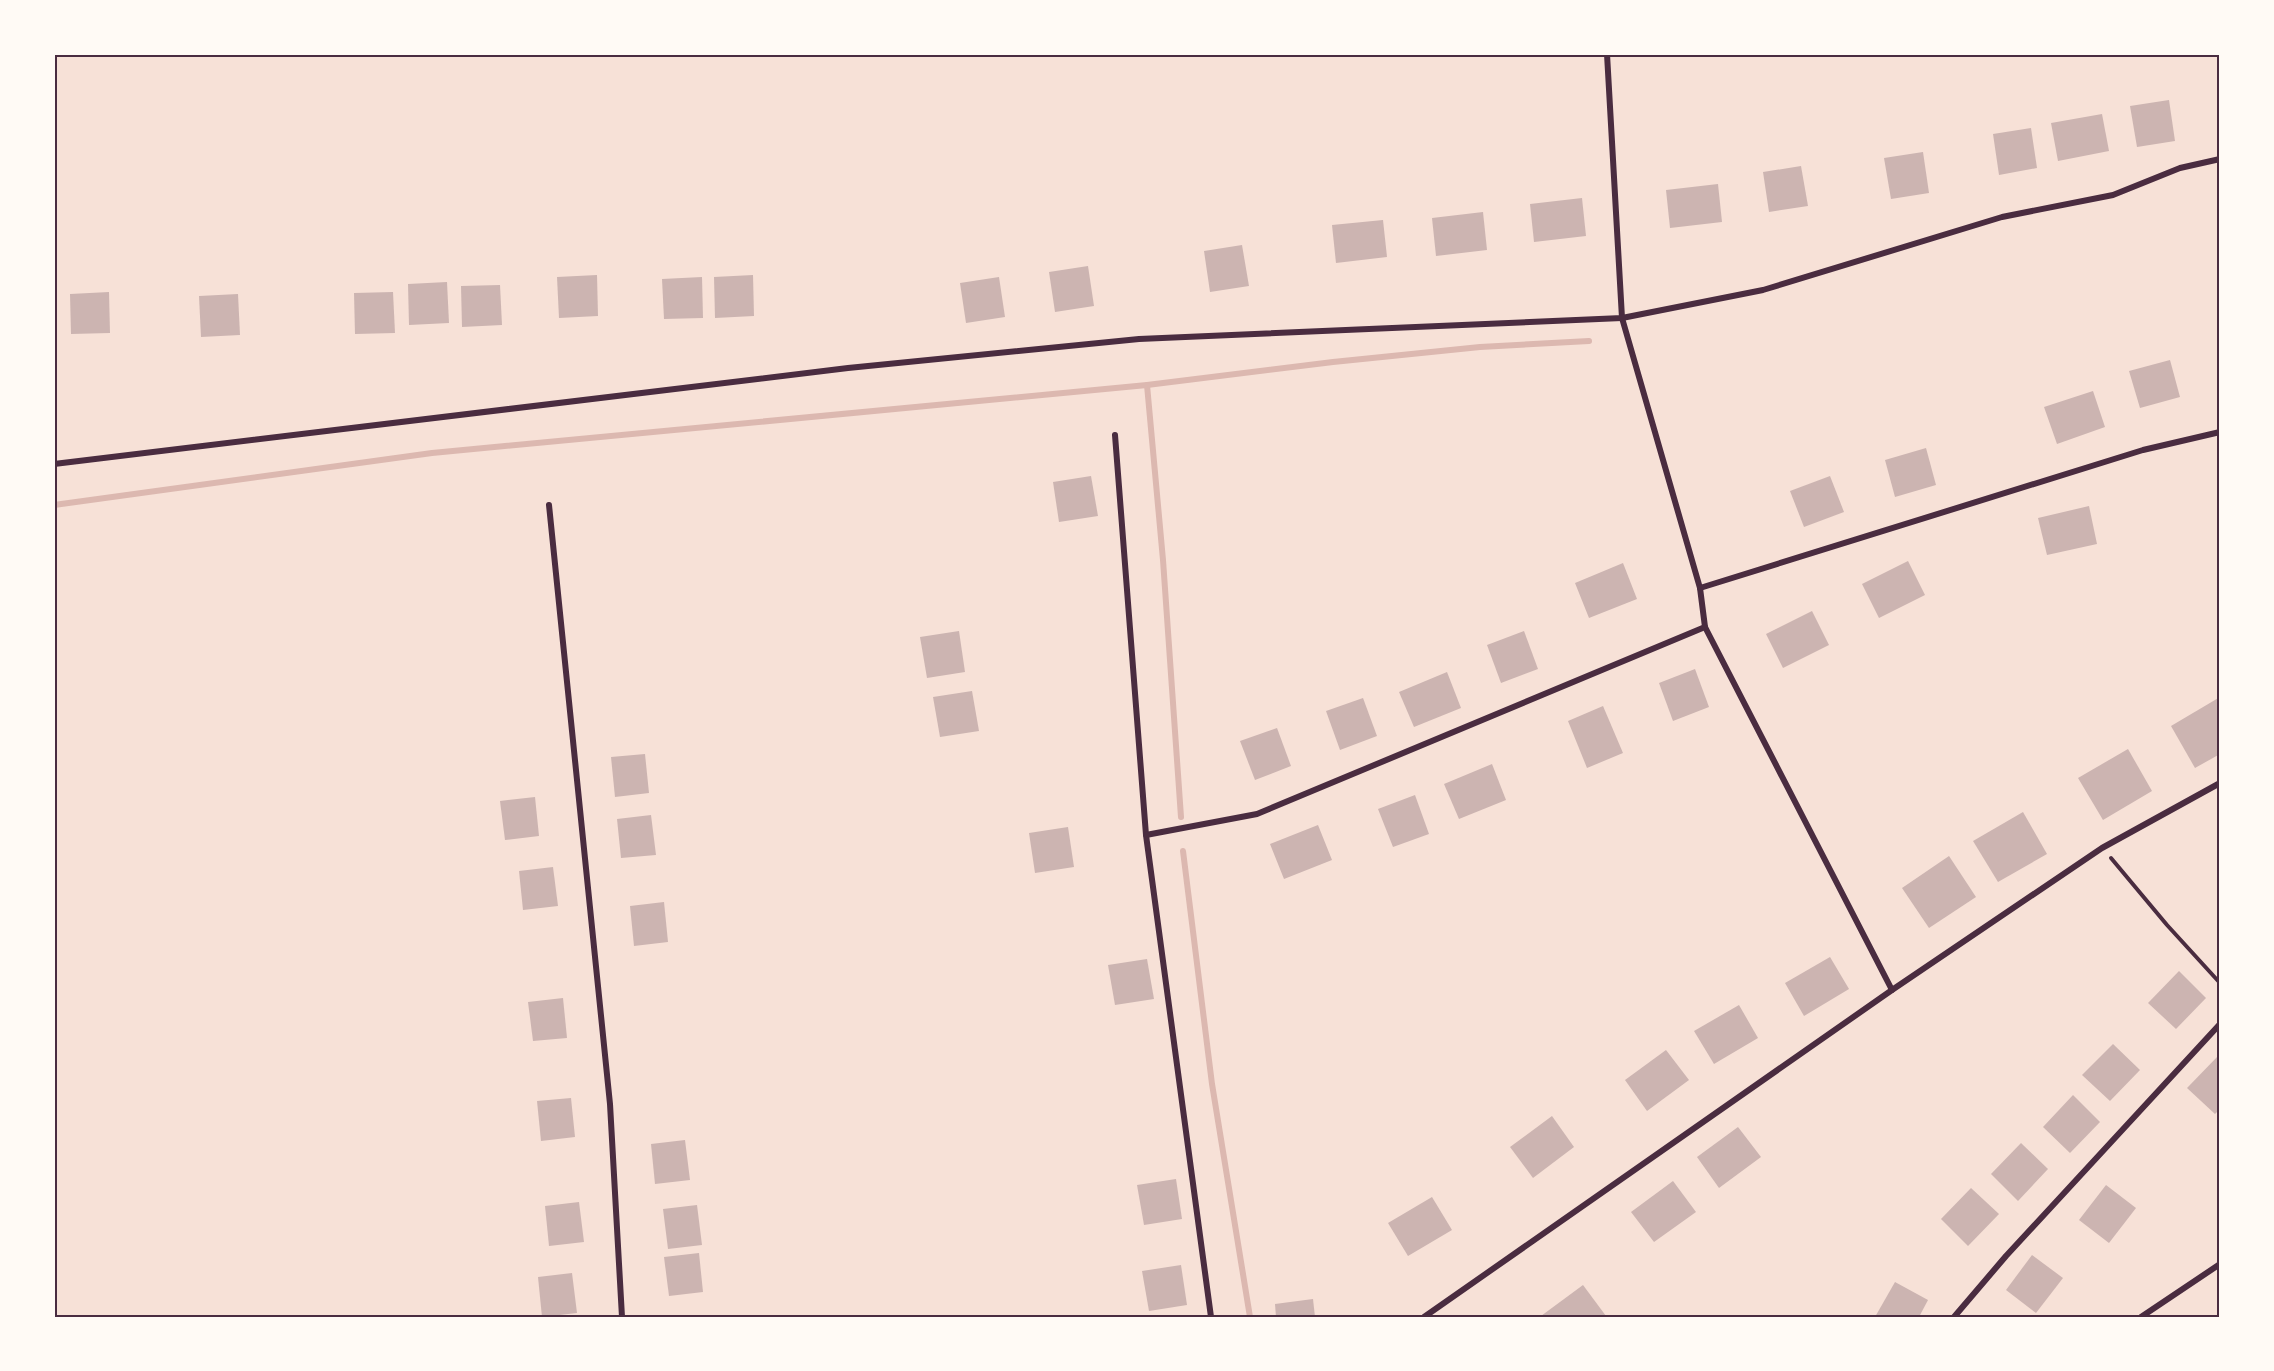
<svg xmlns="http://www.w3.org/2000/svg" width="2274" height="1371" font-family="Lora,serif">
<style>
.lines{fill:none;stroke-linecap:round;stroke-linejoin:round}
.stream{stroke:#dcb8b0;stroke-width:6}
.building{fill:#ccb4b1}
.path{stroke:#4a2c40;stroke-width:4}
.minor{stroke:#4a2c40;stroke-width:6}
.neatline{fill:none;stroke:#4a2c40;stroke-width:2}
</style>
<rect width="100%" height="100%" fill="#f7e1d7"/>
<g class="lines">
<g class="stream">
<path d="M 1147,385 L 1163,560 L 1181,817"/>
<path d="M 54,505 L 432,453 L 1147,385 L 1333,362 L 1480,347 L 1589,341"/>
<path d="M 1183,851 L 1212,1084 L 1250,1317"/>
</g>
</g>
<g class="building">
<path d="M 2169,100 L 2175,141 L 2137,147 L 2130,106 Z"/>
<path d="M 2102,114 L 2109,151 L 2058,161 L 2051,123 Z"/>
<path d="M 2031,128 L 2037,168 L 1999,175 L 1993,134 Z"/>
<path d="M 1923,152 L 1929,193 L 1891,199 L 1884,158 Z"/>
<path d="M 1801,166 L 1808,206 L 1769,212 L 1763,172 Z"/>
<path d="M 1718,184 L 1722,222 L 1670,228 L 1666,190 Z"/>
<path d="M 1582,198 L 1586,236 L 1534,242 L 1530,204 Z"/>
<path d="M 1483,212 L 1487,250 L 1436,256 L 1432,218 Z"/>
<path d="M 1383,220 L 1387,257 L 1336,263 L 1332,225 Z"/>
<path d="M 1242,245 L 1249,286 L 1210,292 L 1204,251 Z"/>
<path d="M 1088,266 L 1094,306 L 1055,312 L 1049,272 Z"/>
<path d="M 597,275 L 598,316 L 559,318 L 557,277 Z"/>
<path d="M 753,275 L 754,316 L 715,318 L 714,277 Z"/>
<path d="M 702,277 L 703,318 L 664,319 L 662,279 Z"/>
<path d="M 999,277 L 1005,317 L 966,323 L 960,283 Z"/>
<path d="M 447,282 L 449,323 L 409,325 L 408,284 Z"/>
<path d="M 500,285 L 502,325 L 462,327 L 461,286 Z"/>
<path d="M 109,292 L 110,333 L 71,334 L 70,294 Z"/>
<path d="M 393,292 L 395,333 L 355,334 L 354,293 Z"/>
<path d="M 238,294 L 240,335 L 201,337 L 199,296 Z"/>
<path d="M 2170,360 L 2180,397 L 2140,408 L 2129,371 Z"/>
<path d="M 2093,391 L 2105,427 L 2057,444 L 2044,407 Z"/>
<path d="M 1926,448 L 1936,485 L 1895,497 L 1885,460 Z"/>
<path d="M 1091,476 L 1098,516 L 1059,522 L 1053,482 Z"/>
<path d="M 1830,476 L 1844,512 L 1804,527 L 1790,491 Z"/>
<path d="M 2089,506 L 2097,544 L 2047,555 L 2038,518 Z"/>
<path d="M 1908,561 L 1925,595 L 1879,618 L 1862,584 Z"/>
<path d="M 1623,563 L 1637,599 L 1589,618 L 1575,583 Z"/>
<path d="M 1812,611 L 1829,645 L 1783,668 L 1766,634 Z"/>
<path d="M 959,631 L 965,672 L 927,678 L 920,637 Z"/>
<path d="M 1524,631 L 1538,669 L 1501,683 L 1487,645 Z"/>
<path d="M 1695,669 L 1709,707 L 1673,721 L 1659,683 Z"/>
<path d="M 1447,672 L 1461,708 L 1414,727 L 1399,692 Z"/>
<path d="M 972,691 L 979,731 L 940,737 L 933,697 Z"/>
<path d="M 2220,697 L 2220,754 L 2195,768 L 2171,726 Z"/>
<path d="M 1363,698 L 1377,736 L 1340,750 L 1326,711 Z"/>
<path d="M 1603,706 L 1623,753 L 1587,768 L 1568,721 Z"/>
<path d="M 1277,728 L 1291,766 L 1255,780 L 1240,741 Z"/>
<path d="M 2128,749 L 2152,791 L 2103,820 L 2078,778 Z"/>
<path d="M 645,754 L 649,793 L 615,797 L 611,757 Z"/>
<path d="M 1492,764 L 1506,800 L 1459,819 L 1444,784 Z"/>
<path d="M 1415,795 L 1429,834 L 1393,847 L 1378,809 Z"/>
<path d="M 535,797 L 539,836 L 505,840 L 500,801 Z"/>
<path d="M 2023,812 L 2047,854 L 1998,882 L 1973,841 Z"/>
<path d="M 651,815 L 656,855 L 621,858 L 617,819 Z"/>
<path d="M 1318,825 L 1332,860 L 1284,879 L 1270,844 Z"/>
<path d="M 1068,827 L 1074,867 L 1035,873 L 1029,833 Z"/>
<path d="M 1949,856 L 1976,897 L 1929,928 L 1902,888 Z"/>
<path d="M 553,867 L 558,906 L 523,910 L 519,871 Z"/>
<path d="M 664,902 L 668,942 L 634,946 L 630,906 Z"/>
<path d="M 1830,957 L 1849,989 L 1804,1016 L 1785,983 Z"/>
<path d="M 1147,959 L 1154,999 L 1115,1005 L 1108,965 Z"/>
<path d="M 2179,971 L 2206,998 L 2176,1029 L 2148,1003 Z"/>
<path d="M 563,998 L 567,1038 L 533,1041 L 528,1002 Z"/>
<path d="M 1739,1005 L 1758,1038 L 1714,1064 L 1694,1031 Z"/>
<path d="M 2113,1044 L 2140,1070 L 2110,1101 L 2082,1075 Z"/>
<path d="M 1666,1050 L 1689,1080 L 1647,1111 L 1625,1080 Z"/>
<path d="M 2218,1056 L 2220,1058 L 2220,1109 L 2215,1114 L 2187,1088 Z"/>
<path d="M 2073,1095 L 2100,1122 L 2070,1153 L 2043,1127 Z"/>
<path d="M 571,1098 L 575,1137 L 541,1141 L 537,1101 Z"/>
<path d="M 1552,1116 L 1574,1147 L 1533,1178 L 1510,1147 Z"/>
<path d="M 1738,1127 L 1761,1157 L 1719,1188 L 1697,1157 Z"/>
<path d="M 685,1140 L 690,1180 L 655,1184 L 651,1144 Z"/>
<path d="M 2021,1143 L 2048,1169 L 2018,1201 L 1991,1174 Z"/>
<path d="M 1176,1179 L 1182,1219 L 1144,1225 L 1137,1185 Z"/>
<path d="M 1673,1181 L 1696,1212 L 1654,1242 L 1631,1212 Z"/>
<path d="M 2106,1185 L 2136,1208 L 2109,1243 L 2079,1220 Z"/>
<path d="M 1971,1188 L 1999,1214 L 1968,1246 L 1941,1219 Z"/>
<path d="M 1432,1197 L 1452,1230 L 1408,1256 L 1388,1223 Z"/>
<path d="M 579,1202 L 584,1242 L 549,1246 L 545,1206 Z"/>
<path d="M 697,1205 L 702,1245 L 668,1249 L 663,1209 Z"/>
<path d="M 699,1253 L 703,1292 L 669,1296 L 664,1257 Z"/>
<path d="M 2032,1255 L 2063,1278 L 2036,1313 L 2006,1290 Z"/>
<path d="M 1181,1265 L 1187,1305 L 1149,1311 L 1142,1271 Z"/>
<path d="M 572,1273 L 577,1313 L 542,1317 L 538,1277 Z"/>
<path d="M 1895,1282 L 1928,1300 L 1919,1317 L 1875,1317 Z"/>
<path d="M 1583,1285 L 1606,1316 L 1543,1317 L 1541,1316 Z"/>
<path d="M 1313,1299 L 1315,1317 L 1276,1317 L 1275,1304 Z"/>
</g>
<g class="lines">
<path class="path" d="M 2111,858 L 2167,925 L 2220,983"/>
<g class="minor">
<path d="M 1607,54 L 1622,318 L 1700,588 L 1705,627 L 1892,990"/>
<path d="M 1115,435 L 1146,835 L 1211,1317"/>
<path d="M 54,464 L 848,368 L 1139,339 L 1622,318 L 1763,290 L 2002,217 L 2113,195 L 2180,168 L 2220,159"/>
<path d="M 549,505 L 610,1104 L 622,1317"/>
<path d="M 1700,588 L 2143,450 L 2220,432"/>
<path d="M 1146,835 L 1257,814 L 1705,627"/>
<path d="M 1424,1317 L 1892,990 L 2102,848 L 2220,783"/>
<path d="M 1954,1317 L 2006,1256 L 2220,1024"/>
<path d="M 2141,1317 L 2220,1264"/>
</g>
</g>
<rect width="2274" height="1371" fill="none" stroke="#fffaf5" stroke-width="111"/>
<rect x="56" y="56" width="2162" height="1260" class="neatline"/>
</svg>
